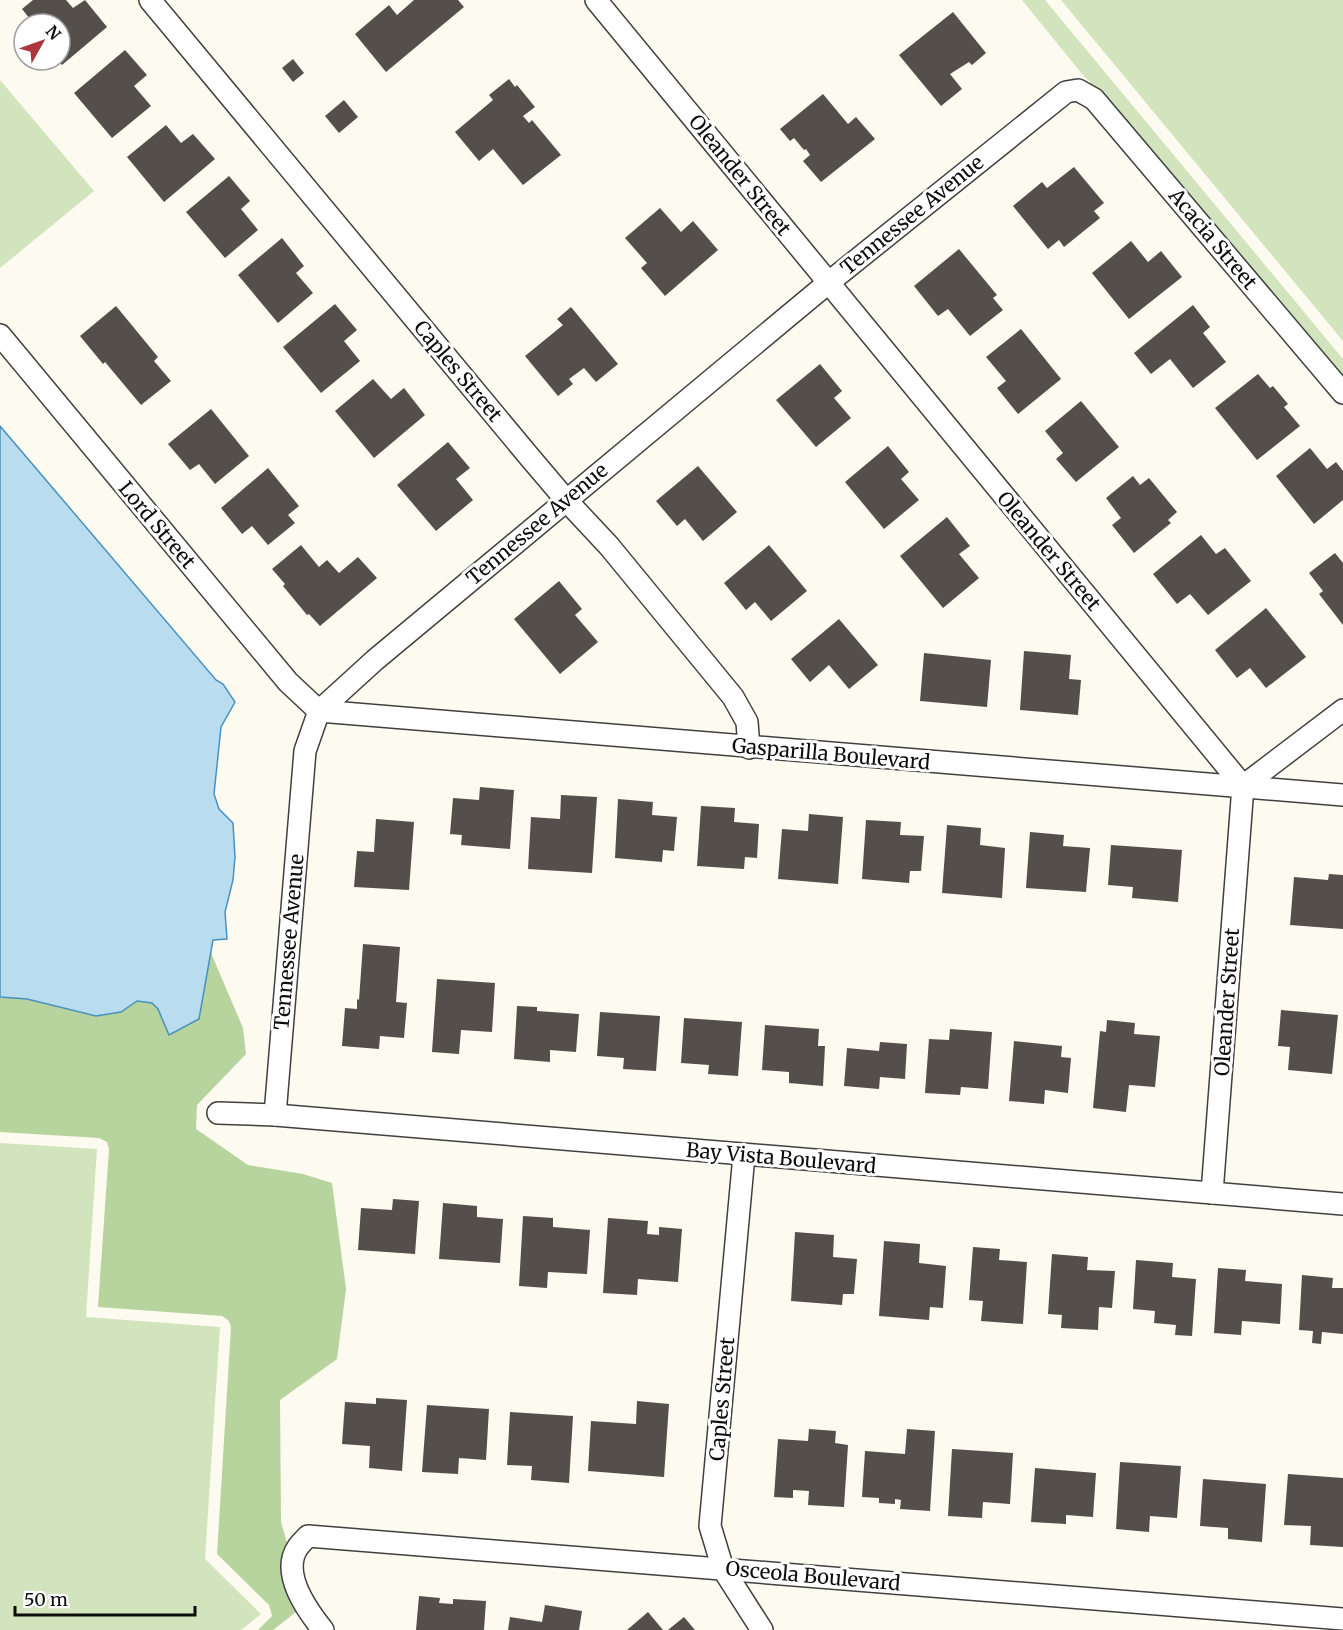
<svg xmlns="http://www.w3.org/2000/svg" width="1343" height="1630" font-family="Merriweather,serif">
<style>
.green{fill:#d2e4bd}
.forest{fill:#b7d39e}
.water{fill:#badcef;stroke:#4991bd;stroke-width:1.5}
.building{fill:#554f4b}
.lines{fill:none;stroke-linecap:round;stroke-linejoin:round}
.minor-casing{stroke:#404040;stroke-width:24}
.minor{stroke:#fff;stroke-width:21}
.labels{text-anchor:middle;stroke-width:6;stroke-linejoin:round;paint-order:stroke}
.street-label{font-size:20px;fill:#0d0d0d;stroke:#fff}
</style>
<rect width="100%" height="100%" fill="#fdfaf0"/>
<g class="green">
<path d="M 1022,0 L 1045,0 L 1343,359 L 1343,384 L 1102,94 L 1082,74 Z"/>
<path d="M 1061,0 L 1343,0 L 1343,341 Z"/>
<path d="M 0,80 L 94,191 L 0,268 Z"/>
<path d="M 0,1143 L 97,1149 L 86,1317 L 220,1327 L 205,1559 L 261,1614 L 241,1630 L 0,1630 Z"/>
</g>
<path class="forest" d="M 211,953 L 243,1028 L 246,1054 L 197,1105 L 196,1129 L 248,1165 L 303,1174 L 332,1183 L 346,1289 L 337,1359 L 280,1400 L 281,1522 L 305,1605 L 273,1630 L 258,1630 L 272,1616 L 269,1605 L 217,1554 L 231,1327 L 229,1321 L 222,1316 L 98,1307 L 109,1149 L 107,1142 L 99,1138 L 0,1132 L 0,997 L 27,999 L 96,1016 L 121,1012 L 137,1001 L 152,1003 L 158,1009 L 169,1034 L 204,989 Z"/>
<path class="water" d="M 0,426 L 216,680 L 223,684 L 235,702 L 221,727 L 214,794 L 219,809 L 233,823 L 235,857 L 233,880 L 225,912 L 227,939 L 213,940 L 199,1019 L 169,1035 L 158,1009 L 152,1003 L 137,1001 L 121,1012 L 96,1016 L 27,999 L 0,997 Z"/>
<g class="building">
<path d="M 33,0 L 66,0 L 73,8 L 85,0 L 107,27 L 62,65 L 58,60 L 60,60 L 60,24 L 34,24 L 22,9 Z"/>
<path d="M 414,0 L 458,0 L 464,7 L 386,72 L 355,34 L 389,5 L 397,15 Z"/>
<path d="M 953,12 L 986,53 L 972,65 L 969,62 L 950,74 L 962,89 L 941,106 L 899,55 Z"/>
<path d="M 125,50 L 147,75 L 134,86 L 151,106 L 112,138 L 74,93 Z"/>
<path d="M 293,59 L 304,73 L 293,82 L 282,68 Z"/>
<path d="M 509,79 L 515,87 L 517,85 L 535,107 L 523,116 L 529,123 L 532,120 L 561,155 L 523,185 L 493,149 L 479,161 L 455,132 L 493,100 L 489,95 Z"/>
<path d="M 823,94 L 848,124 L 856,117 L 875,139 L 821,182 L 803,161 L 810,155 L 806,149 L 804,150 L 794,138 L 790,141 L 780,129 Z"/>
<path d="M 344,100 L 358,117 L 339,133 L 325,116 Z"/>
<path d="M 166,125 L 181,143 L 193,134 L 215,159 L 164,202 L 127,157 Z"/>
<path d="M 1074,167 L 1104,203 L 1094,211 L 1100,218 L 1064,247 L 1059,240 L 1048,249 L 1013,206 L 1042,182 L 1047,188 Z"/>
<path d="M 229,176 L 250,201 L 241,209 L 258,230 L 225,258 L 186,212 Z"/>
<path d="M 660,208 L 681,232 L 693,221 L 718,250 L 665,296 L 641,268 L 647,263 L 625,238 Z"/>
<path d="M 282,238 L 304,266 L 296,273 L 313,293 L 278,323 L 238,275 Z"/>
<path d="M 1131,241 L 1148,262 L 1161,251 L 1182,277 L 1129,319 L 1092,273 Z"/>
<path d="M 959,249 L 997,295 L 993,298 L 1003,310 L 970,336 L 948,309 L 938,316 L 914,286 Z"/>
<path d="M 335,304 L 357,330 L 344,341 L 360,361 L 321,393 L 283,347 Z"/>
<path d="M 1193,305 L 1210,327 L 1203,333 L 1226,362 L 1193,388 L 1170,359 L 1151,374 L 1134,353 Z"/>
<path d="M 116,306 L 158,357 L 154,361 L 171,381 L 141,405 L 105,362 L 103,364 L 80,336 Z"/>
<path d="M 571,307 L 618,364 L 596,382 L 584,368 L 569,379 L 573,384 L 558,396 L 525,356 L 563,325 L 557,319 Z"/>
<path d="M 1021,329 L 1061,379 L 1018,414 L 997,388 L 1006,381 L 986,357 Z"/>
<path d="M 820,364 L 842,391 L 834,398 L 851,418 L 816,447 L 776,400 Z"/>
<path d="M 1258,374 L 1270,388 L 1273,386 L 1288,404 L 1284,407 L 1300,426 L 1257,460 L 1215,408 Z"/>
<path d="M 373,379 L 391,399 L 404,388 L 425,415 L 374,458 L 335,411 Z"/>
<path d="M 1081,401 L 1119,447 L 1076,482 L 1056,459 L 1063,453 L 1045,431 Z"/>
<path d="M 211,409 L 249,456 L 215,484 L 199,464 L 190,470 L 168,444 Z"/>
<path d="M 448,442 L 470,468 L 456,479 L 473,500 L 436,531 L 397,485 Z"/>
<path d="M 888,446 L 909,472 L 901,479 L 919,500 L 884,529 L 845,482 Z"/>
<path d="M 1310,448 L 1327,469 L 1336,462 L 1343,471 L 1343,500 L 1314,524 L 1276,476 Z"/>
<path d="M 698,466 L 737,512 L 703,541 L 685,519 L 677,526 L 656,501 Z"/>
<path d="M 268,468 L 299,506 L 288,515 L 295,523 L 268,545 L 252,526 L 242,534 L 221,508 Z"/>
<path d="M 1133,476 L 1140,485 L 1149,478 L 1177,512 L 1168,520 L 1171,523 L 1134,553 L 1112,525 L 1121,518 L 1106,498 Z"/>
<path d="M 947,517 L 970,546 L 959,554 L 979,578 L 943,608 L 900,556 Z"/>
<path d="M 1201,535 L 1216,554 L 1225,548 L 1251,581 L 1208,615 L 1190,594 L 1177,604 L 1153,574 Z"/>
<path d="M 301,545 L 319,567 L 327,560 L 339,573 L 358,557 L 377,578 L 320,626 L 309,614 L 307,615 L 283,586 L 285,584 L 272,569 Z"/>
<path d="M 769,545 L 807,591 L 771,621 L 755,602 L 746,610 L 724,583 Z"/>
<path d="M 1335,553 L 1343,563 L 1343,625 L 1319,594 L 1323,591 L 1309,573 Z"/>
<path d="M 559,581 L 582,609 L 575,615 L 598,642 L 560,674 L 514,619 Z"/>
<path d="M 1266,608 L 1306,657 L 1266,688 L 1250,668 L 1237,678 L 1215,650 Z"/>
<path d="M 839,619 L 878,665 L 849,689 L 829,665 L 810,682 L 791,659 Z"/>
<path d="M 1024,651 L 1071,655 L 1069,679 L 1081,680 L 1078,715 L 1020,710 Z"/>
<path d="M 924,653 L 991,660 L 987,707 L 920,701 Z"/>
<path d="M 480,787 L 514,790 L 510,849 L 461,845 L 462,835 L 450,834 L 453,798 L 479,800 Z"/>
<path d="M 561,795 L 597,797 L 592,873 L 528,869 L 531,817 L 560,819 Z"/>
<path d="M 618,799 L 653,802 L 652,815 L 677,817 L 674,851 L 663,850 L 662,862 L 615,858 Z"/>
<path d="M 701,806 L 735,808 L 734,822 L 759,824 L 757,858 L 745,857 L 744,869 L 697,866 Z"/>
<path d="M 809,814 L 843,817 L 838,884 L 778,879 L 782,829 L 808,831 Z"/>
<path d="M 376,819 L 414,822 L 409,890 L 354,887 L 357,851 L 374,852 Z"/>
<path d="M 866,820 L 901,822 L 900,835 L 924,836 L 921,871 L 910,871 L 909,883 L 862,879 Z"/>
<path d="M 947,825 L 981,828 L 980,845 L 1005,848 L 1002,898 L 942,893 Z"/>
<path d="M 1030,832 L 1064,835 L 1063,846 L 1090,848 L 1086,892 L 1026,888 Z"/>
<path d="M 1111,845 L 1182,850 L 1178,902 L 1132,898 L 1133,887 L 1108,885 Z"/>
<path d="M 1329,874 L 1343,875 L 1343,929 L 1290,925 L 1294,877 L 1328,880 Z"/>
<path d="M 363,944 L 400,947 L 396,1002 L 407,1003 L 404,1038 L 380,1036 L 379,1049 L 342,1046 L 345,1008 L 357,1009 L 357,999 L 359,1000 Z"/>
<path d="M 437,979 L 495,983 L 492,1032 L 461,1030 L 459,1054 L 432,1052 Z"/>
<path d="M 517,1006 L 537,1007 L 537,1011 L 579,1014 L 576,1052 L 550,1050 L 550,1062 L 514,1059 Z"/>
<path d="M 1281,1010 L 1338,1015 L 1332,1074 L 1288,1070 L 1290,1047 L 1278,1046 Z"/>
<path d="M 600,1012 L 660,1016 L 656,1071 L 623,1069 L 624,1058 L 597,1056 Z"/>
<path d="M 684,1018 L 742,1022 L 738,1076 L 708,1074 L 709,1065 L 681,1063 Z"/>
<path d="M 1107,1020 L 1135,1023 L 1134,1034 L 1160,1036 L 1155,1087 L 1129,1085 L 1126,1112 L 1093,1108 L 1100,1031 L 1106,1032 Z"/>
<path d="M 765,1025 L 819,1029 L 818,1046 L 825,1046 L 823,1086 L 789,1083 L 789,1072 L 762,1070 Z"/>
<path d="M 950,1029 L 992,1032 L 988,1089 L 961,1087 L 960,1095 L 925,1093 L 929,1039 L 949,1040 Z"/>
<path d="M 1014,1041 L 1062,1046 L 1061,1057 L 1071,1058 L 1068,1093 L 1045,1090 L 1044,1104 L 1009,1101 Z"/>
<path d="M 880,1042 L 907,1044 L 905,1079 L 880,1077 L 879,1089 L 844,1086 L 847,1048 L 879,1051 Z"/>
<path d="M 393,1199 L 419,1201 L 415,1254 L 358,1250 L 361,1208 L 392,1210 Z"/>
<path d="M 443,1203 L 477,1206 L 477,1217 L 503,1219 L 500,1263 L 439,1259 Z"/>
<path d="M 523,1216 L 553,1218 L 553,1227 L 590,1230 L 587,1274 L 548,1272 L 547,1288 L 519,1286 Z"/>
<path d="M 608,1218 L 648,1221 L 647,1234 L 659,1235 L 659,1227 L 682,1229 L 678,1282 L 638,1279 L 637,1295 L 603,1293 Z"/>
<path d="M 795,1232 L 834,1235 L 833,1257 L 857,1259 L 854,1294 L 843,1294 L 842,1305 L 791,1301 Z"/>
<path d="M 884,1241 L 920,1244 L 919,1263 L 946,1266 L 943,1308 L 930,1307 L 929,1320 L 879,1316 Z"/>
<path d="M 973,1247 L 1000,1249 L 999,1260 L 1027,1262 L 1023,1324 L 981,1321 L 983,1301 L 969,1300 Z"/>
<path d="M 1052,1254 L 1088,1257 L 1087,1270 L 1115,1271 L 1112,1308 L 1099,1307 L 1098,1330 L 1061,1328 L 1062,1315 L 1048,1314 Z"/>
<path d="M 1136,1260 L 1173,1263 L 1172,1277 L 1196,1279 L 1192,1336 L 1175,1335 L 1176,1325 L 1154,1323 L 1155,1311 L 1133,1309 Z"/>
<path d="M 1218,1268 L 1246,1270 L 1245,1281 L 1282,1284 L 1280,1324 L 1242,1321 L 1241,1335 L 1214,1333 Z"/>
<path d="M 1302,1275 L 1333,1278 L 1332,1288 L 1343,1288 L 1343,1334 L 1322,1332 L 1321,1344 L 1312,1343 L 1313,1331 L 1299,1330 Z"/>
<path d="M 376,1398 L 407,1400 L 402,1471 L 369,1468 L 370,1446 L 342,1444 L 345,1402 L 376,1404 Z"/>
<path d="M 637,1401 L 669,1404 L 664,1477 L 588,1471 L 591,1421 L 636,1424 Z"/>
<path d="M 427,1405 L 489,1409 L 486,1460 L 459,1458 L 458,1474 L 422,1472 Z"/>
<path d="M 510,1412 L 573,1416 L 569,1483 L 531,1480 L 532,1466 L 507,1465 Z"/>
<path d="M 809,1429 L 836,1431 L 835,1443 L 848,1445 L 844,1507 L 808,1505 L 809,1491 L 793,1490 L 793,1498 L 774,1497 L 778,1439 L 808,1441 Z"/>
<path d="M 907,1429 L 935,1431 L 930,1511 L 900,1509 L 901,1500 L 895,1499 L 895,1504 L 879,1503 L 879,1498 L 862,1497 L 865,1451 L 905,1454 Z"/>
<path d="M 952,1449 L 1013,1453 L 1010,1504 L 983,1502 L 982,1518 L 948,1516 Z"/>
<path d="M 1120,1462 L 1181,1466 L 1177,1518 L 1150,1516 L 1149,1532 L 1116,1529 Z"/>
<path d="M 1035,1468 L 1096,1473 L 1093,1517 L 1066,1515 L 1066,1524 L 1031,1522 Z"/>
<path d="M 1288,1474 L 1343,1478 L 1343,1547 L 1310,1545 L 1311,1526 L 1284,1525 Z"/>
<path d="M 1203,1479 L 1266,1484 L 1262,1542 L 1228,1539 L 1228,1528 L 1200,1526 Z"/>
<path d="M 419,1596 L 440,1598 L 439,1603 L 453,1604 L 453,1599 L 486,1601 L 484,1630 L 416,1630 Z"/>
<path d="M 545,1605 L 582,1611 L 579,1630 L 508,1630 L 510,1617 L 542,1622 Z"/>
<path d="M 648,1612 L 663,1630 L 627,1630 Z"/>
<path d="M 684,1617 L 695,1630 L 668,1630 Z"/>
</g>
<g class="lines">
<defs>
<g id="minor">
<path d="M 150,0 L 527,454 L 566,500 L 609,546 L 733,697 L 747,722 L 749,748"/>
<path d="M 596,0 L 1243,786 L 1212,1193"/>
<path d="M 0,335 L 288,682 L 319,711 L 1343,795"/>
<path d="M 1243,786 L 1343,710"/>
<path d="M 218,1113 L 275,1115 L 1343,1204"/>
<path d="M 275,1115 L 305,751 L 319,711 L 375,660 L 828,283 L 1066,92 L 1078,90 L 1094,99 L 1343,393"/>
<path d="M 744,1155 L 710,1526 L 723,1569 L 762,1630"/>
<path d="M 323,1630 C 307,1610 280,1573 298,1547 C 301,1543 305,1539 308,1536 L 1343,1619"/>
</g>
</defs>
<use href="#minor" class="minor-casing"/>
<use href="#minor" class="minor"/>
</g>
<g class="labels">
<g class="street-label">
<text transform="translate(740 175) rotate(51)" y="7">Oleander Street</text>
<text transform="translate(912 215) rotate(-39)" y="7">Tennessee Avenue</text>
<text transform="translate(1213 239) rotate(50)" y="7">Acacia Street</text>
<text transform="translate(458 371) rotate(50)" y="7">Caples Street</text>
<text transform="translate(537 524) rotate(-40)" y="7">Tennessee Avenue</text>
<text transform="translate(157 525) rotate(50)" y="7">Lord Street</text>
<text transform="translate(1049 551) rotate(50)" y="7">Oleander Street</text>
<text transform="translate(831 754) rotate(5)" y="7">Gasparilla Boulevard</text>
<text transform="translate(289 942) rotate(-85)" y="7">Tennessee Avenue</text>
<text transform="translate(1227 1002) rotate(-86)" y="7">Oleander Street</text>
<text transform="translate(781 1158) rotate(5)" y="7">Bay Vista Boulevard</text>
<text transform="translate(722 1399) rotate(-85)" y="7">Caples Street</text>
<text transform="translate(813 1576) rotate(5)" y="7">Osceola Boulevard</text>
</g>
</g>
<g transform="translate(42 42) rotate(50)"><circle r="28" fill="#ffffff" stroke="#9e9e9e" stroke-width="1.5"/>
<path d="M0-4.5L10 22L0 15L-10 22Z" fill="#ad353d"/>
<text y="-9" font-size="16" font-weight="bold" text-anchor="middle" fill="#0d0d0d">N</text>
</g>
<path d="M15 1606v9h180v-9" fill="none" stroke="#0d0d0d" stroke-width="3"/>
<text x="24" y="1606" font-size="18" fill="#0d0d0d" stroke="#ffffff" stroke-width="4.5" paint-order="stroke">50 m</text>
</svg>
